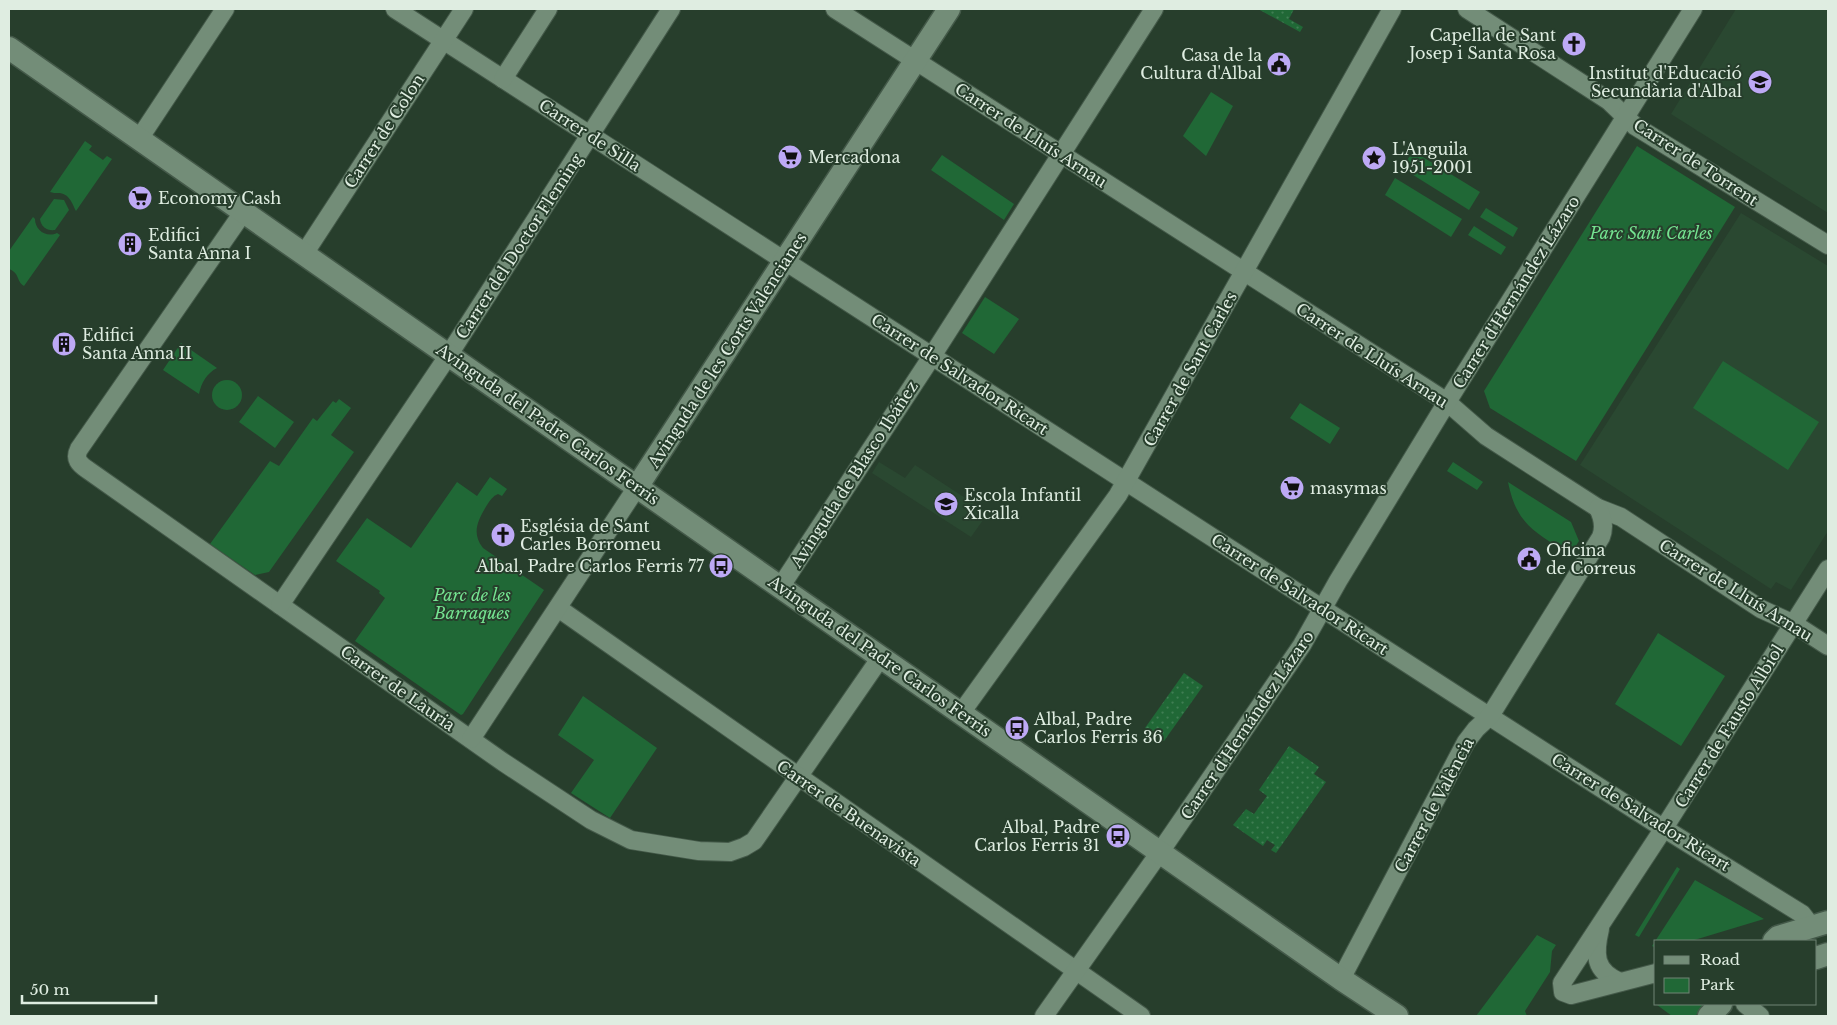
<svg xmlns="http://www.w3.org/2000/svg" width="1837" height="1025" font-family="'Libre Baskerville',serif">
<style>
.built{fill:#2a4831}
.green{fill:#206836}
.garden{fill:url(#garden-dots)}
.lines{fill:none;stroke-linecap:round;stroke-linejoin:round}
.minor-casing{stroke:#445949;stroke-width:20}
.tertiary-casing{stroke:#445949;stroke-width:25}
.minor{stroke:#738d78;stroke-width:18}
.tertiary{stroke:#738d78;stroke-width:22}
.labels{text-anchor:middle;stroke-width:4;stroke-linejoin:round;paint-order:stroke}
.poi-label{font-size:16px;fill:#dfede1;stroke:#273e2c;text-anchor:start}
.street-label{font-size:16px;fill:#dfede1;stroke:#273e2c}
.park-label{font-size:16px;font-style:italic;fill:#75e491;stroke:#273e2c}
</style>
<defs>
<pattern id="garden-dots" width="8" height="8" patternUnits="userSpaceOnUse" patternTransform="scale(1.25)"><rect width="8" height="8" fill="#206836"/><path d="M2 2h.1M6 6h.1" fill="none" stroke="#407e53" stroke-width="1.8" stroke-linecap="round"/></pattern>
</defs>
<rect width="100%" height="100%" fill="#273e2c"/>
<g class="built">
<path d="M 1736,9 L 1828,9 L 1828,213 L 1671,114 Z"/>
<path d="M 1741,213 L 1828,266 L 1828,531 L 1791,590 L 1776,582 L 1771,589 L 1580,465 Z"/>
<path d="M 879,462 L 905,478 L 915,465 L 988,513 L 971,537 L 872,473 Z"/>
</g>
<g class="green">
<path d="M 1211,92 L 1233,106 L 1206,156 L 1183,136 Z"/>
<path d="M 85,141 L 92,146 L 89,150 L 103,160 L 107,156 L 112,159 L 76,211 C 72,203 69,193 58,193 C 55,193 53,193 50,192 Z"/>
<path d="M 1637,146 L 1735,207 L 1576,461 L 1490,408 L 1484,391 Z"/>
<path d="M 1413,151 L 1480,192 L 1469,210 L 1402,168 Z"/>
<path d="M 942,155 L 1014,204 L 1004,220 L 931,170 Z"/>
<path d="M 1395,178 L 1462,219 L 1451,237 L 1385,195 Z"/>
<path d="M 54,199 L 64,200 L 69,210 L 55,230 C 47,231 41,227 40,219 Z"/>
<path d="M 1486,208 L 1518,228 L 1513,237 L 1480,217 Z"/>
<path d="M 33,217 L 35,219 C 35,230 46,238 57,233 L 60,235 L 24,286 C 16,281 20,273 9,269 L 9,251 Z"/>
<path d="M 1474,226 L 1506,247 L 1501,255 L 1468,235 Z"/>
<path d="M 985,297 L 1019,319 L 994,354 L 962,333 Z"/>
<path d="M 181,343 L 217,368 C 207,373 201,383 199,394 L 163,370 Z"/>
<path d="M 1723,361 L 1819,422 L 1788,470 L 1693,408 Z"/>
<circle cx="227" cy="395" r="15"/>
<path d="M 258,396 L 294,422 L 275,448 L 239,422 Z"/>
<path d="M 339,399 L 351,408 L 331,435 L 354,452 L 269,572 L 255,575 L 210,544 L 270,461 L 279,466 L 313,418 L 317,421 L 333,401 L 336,403 Z"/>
<path d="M 1300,403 L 1340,428 L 1330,444 L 1290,418 Z"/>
<path d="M 1453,462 L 1483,482 L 1477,490 L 1447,471 Z"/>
<path d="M 490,477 L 507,489 L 502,496 L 498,494 C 493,496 490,500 487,505 C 478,520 471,533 483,548 L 544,590 L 463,714 L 461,715 L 355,641 L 385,598 L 379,593 L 380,591 L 336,561 L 367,518 L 411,548 L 457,482 L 477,496 Z"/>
<path d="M 1508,482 L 1571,522 L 1579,541 L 1570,555 C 1535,531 1517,526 1508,482 Z"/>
<path d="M 1658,633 L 1725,676 L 1681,746 L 1615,704 Z"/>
<path d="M 583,696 L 657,748 L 610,818 L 571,793 L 594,760 L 558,735 Z"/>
<path d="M 1677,867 L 1680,869 L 1639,937 L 1635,935 Z"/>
<path d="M 1695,880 L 1764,919 L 1691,941 L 1656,941 L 1656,948 L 1652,946 Z"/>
<path d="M 1537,935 L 1556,945 L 1552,951 L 1550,972 L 1525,1011 L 1527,1016 L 1476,1016 Z"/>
<path d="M 1656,1001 L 1656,1004 L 1706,1004 L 1695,1016 L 1672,1016 L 1653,1002 Z"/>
</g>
<g class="garden">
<path d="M 1258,9 L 1294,9 L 1289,19 L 1303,27 L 1300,32 Z"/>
<path d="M 1184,673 L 1203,686 L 1164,741 L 1145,728 Z"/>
<path d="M 1289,746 L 1319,767 L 1314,774 L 1326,782 L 1276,853 L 1271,850 L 1275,845 L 1267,840 L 1263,846 L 1233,825 L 1246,809 L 1254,814 L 1267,796 L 1259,790 Z"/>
</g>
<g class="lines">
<defs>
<g id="minor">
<path d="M 395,9 L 1467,702 L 1652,821 L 1802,914 L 1812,927"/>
<path d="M 835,9 L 1424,387 L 1447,402 L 1486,436 L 1598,508 L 1621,517 L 1761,609 L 1794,624 L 1828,646"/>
<path d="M 1467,9 L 1609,101 L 1635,126 L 1828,245"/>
<path d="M 503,79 L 548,9"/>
<path d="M 139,139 L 225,9"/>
<path d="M 244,211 L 79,449 C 74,459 79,464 88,470 L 503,762 L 591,820 L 631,840 L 699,851 L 730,852 L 744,847 L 754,841 L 881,657"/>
<path d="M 304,254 L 464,9"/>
<path d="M 781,586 L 925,367 L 1154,9"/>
<path d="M 280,605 L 448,356 L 671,9"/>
<path d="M 558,608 L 1141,1016"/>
<path d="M 961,713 L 1118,495 L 1392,9"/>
<path d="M 471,739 L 637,487"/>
<path d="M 1600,929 C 1594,954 1594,971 1620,982"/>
<path d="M 1656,973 L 1571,995 L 1563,992 L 1562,983 L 1664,828 L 1828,569"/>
<path d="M 1341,979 L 1466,742 L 1476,729 L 1490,716 L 1601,537 C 1605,527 1603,518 1598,508"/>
<path d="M 1745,1004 L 1760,1016"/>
<path d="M 1044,1016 L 1160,852 L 1302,645 L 1338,581 L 1447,402 L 1693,9"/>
</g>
<g id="tertiary">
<path d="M 9,48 L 1341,979 L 1397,1016"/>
<path d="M 637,487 L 949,9"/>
<path d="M 1774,941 L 1778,937 L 1828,922"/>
<path d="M 1816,958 L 1828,954"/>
<path d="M 1709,1016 L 1721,1004"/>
</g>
</defs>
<use href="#minor" class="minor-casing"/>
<use href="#tertiary" class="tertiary-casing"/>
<use href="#minor" class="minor"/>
<use href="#tertiary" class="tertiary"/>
</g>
<defs>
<symbol id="church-disc" viewBox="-11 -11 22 22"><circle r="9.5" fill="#bda9f5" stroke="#273e2c"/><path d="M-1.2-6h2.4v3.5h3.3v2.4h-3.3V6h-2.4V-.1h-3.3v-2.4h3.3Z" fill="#111"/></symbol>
<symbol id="civic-disc" viewBox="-11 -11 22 22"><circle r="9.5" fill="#bda9f5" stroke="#273e2c"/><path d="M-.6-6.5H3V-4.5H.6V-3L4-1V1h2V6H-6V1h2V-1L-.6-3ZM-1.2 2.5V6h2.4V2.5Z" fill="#111"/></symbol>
<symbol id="school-disc" viewBox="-11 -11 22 22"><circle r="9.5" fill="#bda9f5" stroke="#273e2c"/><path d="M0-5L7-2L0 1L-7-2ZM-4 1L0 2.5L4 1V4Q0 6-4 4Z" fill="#111"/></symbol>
<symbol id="supermarket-disc" viewBox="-11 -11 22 22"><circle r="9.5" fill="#bda9f5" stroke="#273e2c"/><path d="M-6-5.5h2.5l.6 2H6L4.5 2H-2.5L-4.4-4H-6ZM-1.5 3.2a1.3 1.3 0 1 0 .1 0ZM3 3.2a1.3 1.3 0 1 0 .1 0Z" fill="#111"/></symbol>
<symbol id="sight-disc" viewBox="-11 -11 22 22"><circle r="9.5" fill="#bda9f5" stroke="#273e2c"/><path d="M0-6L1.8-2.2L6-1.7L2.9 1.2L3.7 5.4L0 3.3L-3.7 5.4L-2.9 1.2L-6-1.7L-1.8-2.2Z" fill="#111"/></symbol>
<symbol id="building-disc" viewBox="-11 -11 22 22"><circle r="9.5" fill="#bda9f5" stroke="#273e2c"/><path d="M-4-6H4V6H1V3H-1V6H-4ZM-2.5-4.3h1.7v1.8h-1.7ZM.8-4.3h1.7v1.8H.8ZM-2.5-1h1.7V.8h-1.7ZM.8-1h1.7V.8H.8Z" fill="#111"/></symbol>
<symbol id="bus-disc" viewBox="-11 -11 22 22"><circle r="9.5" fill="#bda9f5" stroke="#273e2c"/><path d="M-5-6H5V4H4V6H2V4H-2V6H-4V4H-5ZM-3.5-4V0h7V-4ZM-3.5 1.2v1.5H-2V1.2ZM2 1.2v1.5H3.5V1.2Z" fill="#111"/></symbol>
</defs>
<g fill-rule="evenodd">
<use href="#church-disc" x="1560" y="30" width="28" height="28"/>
<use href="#civic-disc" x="1265" y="50" width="28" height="28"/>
<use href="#school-disc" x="1746" y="68" width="28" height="28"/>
<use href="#supermarket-disc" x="776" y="143" width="28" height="28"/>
<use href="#sight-disc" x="1360" y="144" width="28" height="28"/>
<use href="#supermarket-disc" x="126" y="184" width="28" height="28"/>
<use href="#building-disc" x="116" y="230" width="28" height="28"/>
<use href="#building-disc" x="50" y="330" width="28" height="28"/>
<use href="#supermarket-disc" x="1278" y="474" width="28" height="28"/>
<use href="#school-disc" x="932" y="490" width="28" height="28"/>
<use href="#church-disc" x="489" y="521" width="28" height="28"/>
<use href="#civic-disc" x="1515" y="545" width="28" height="28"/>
<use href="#bus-disc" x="707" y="552" width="28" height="28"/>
<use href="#bus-disc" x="1003" y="714" width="28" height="28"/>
<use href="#bus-disc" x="1104" y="822" width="28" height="28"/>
</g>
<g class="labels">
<g class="poi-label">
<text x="1556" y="41" text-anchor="end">Capella de Sant<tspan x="1556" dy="18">Josep i Santa Rosa</tspan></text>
<text x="1262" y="61" text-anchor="end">Casa de la<tspan x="1262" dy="18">Cultura d'Albal</tspan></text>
<text x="1742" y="79" text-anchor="end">Institut d'Educació<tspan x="1742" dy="18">Secundària d'Albal</tspan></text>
<text x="1392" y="155">L'Anguila<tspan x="1392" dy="18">1951-2001</tspan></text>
<text x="808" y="163">Mercadona</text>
<text x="158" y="204">Economy Cash</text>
<text x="148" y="241">Edifici<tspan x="148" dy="18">Santa Anna I</tspan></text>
<text x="82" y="341">Edifici<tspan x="82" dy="18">Santa Anna II</tspan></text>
<text x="1310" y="494">masymas</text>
<text x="964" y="501">Escola Infantil<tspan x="964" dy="18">Xicalla</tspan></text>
<text x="520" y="532">Església de Sant<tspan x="520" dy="18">Carles Borromeu</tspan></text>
<text x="1546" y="556">Oficina<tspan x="1546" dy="18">de Correus</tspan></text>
<text x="704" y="572" text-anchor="end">Albal, Padre Carlos Ferris 77</text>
<text x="1034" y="725">Albal, Padre<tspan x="1034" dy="18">Carlos Ferris 36</tspan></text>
<text x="1100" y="833" text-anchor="end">Albal, Padre<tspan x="1100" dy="18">Carlos Ferris 31</tspan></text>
</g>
<g class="street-label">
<text transform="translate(384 131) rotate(-57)" y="6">Carrer de Colon</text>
<text transform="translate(590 135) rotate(33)" y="6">Carrer de Silla</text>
<text transform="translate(1031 135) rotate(33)" y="6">Carrer de Lluís Arnau</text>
<text transform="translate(1696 162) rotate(33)" y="6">Carrer de Torrent</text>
<text transform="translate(519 246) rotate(-57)" y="6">Carrer del Doctor Fleming</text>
<text transform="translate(1516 292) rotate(-58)" y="6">Carrer d'Hernández Lázaro</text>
<text transform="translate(727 350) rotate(-57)" y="6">Avinguda de les Corts Valencianes</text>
<text transform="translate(1372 355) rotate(33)" y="6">Carrer de Lluís Arnau</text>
<text transform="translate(1190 369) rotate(-61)" y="6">Carrer de Sant Carles</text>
<text transform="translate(960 374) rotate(33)" y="6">Carrer de Salvador Ricart</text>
<text transform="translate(548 424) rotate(35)" y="6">Avinguda del Padre Carlos Ferris</text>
<text transform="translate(854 474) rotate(-57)" y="6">Avinguda de Blasco Ibáñez</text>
<text transform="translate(1736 590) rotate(32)" y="6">Carrer de Lluís Arnau</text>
<text transform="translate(1300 594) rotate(33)" y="6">Carrer de Salvador Ricart</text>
<text transform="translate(880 656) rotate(35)" y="6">Avinguda del Padre Carlos Ferris</text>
<text transform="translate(398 688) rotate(35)" y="6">Carrer de Làuria</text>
<text transform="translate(1247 725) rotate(-56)" y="6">Carrer d'Hernández Lázaro</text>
<text transform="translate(1729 726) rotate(-58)" y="6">Carrer de Fausto Albiol</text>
<text transform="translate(1434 805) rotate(-62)" y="6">Carrer de València</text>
<text transform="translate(1641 812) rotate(32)" y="6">Carrer de Salvador Ricart</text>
<text transform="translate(849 813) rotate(35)" y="6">Carrer de Buenavista</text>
</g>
<g class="park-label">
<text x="1651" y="239">Parc Sant Carles</text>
<text x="472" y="601">Parc de les<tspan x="472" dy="18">Barraques</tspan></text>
</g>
</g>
<rect width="1837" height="1025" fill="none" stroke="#dfede1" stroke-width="20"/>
<rect x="1654" y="940" width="162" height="65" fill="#273e2c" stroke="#718474"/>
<rect x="1664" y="956" width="25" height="8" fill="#738d78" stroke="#718474"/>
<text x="1700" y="965" font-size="15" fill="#dfede1">Road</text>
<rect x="1664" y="978" width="25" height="15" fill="#206836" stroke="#718474"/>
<text x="1700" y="990" font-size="15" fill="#dfede1">Park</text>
<path d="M22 995v8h134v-8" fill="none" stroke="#dfede1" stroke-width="2.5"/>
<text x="30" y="995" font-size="15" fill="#dfede1" stroke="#273e2c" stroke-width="4" paint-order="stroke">50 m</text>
</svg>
